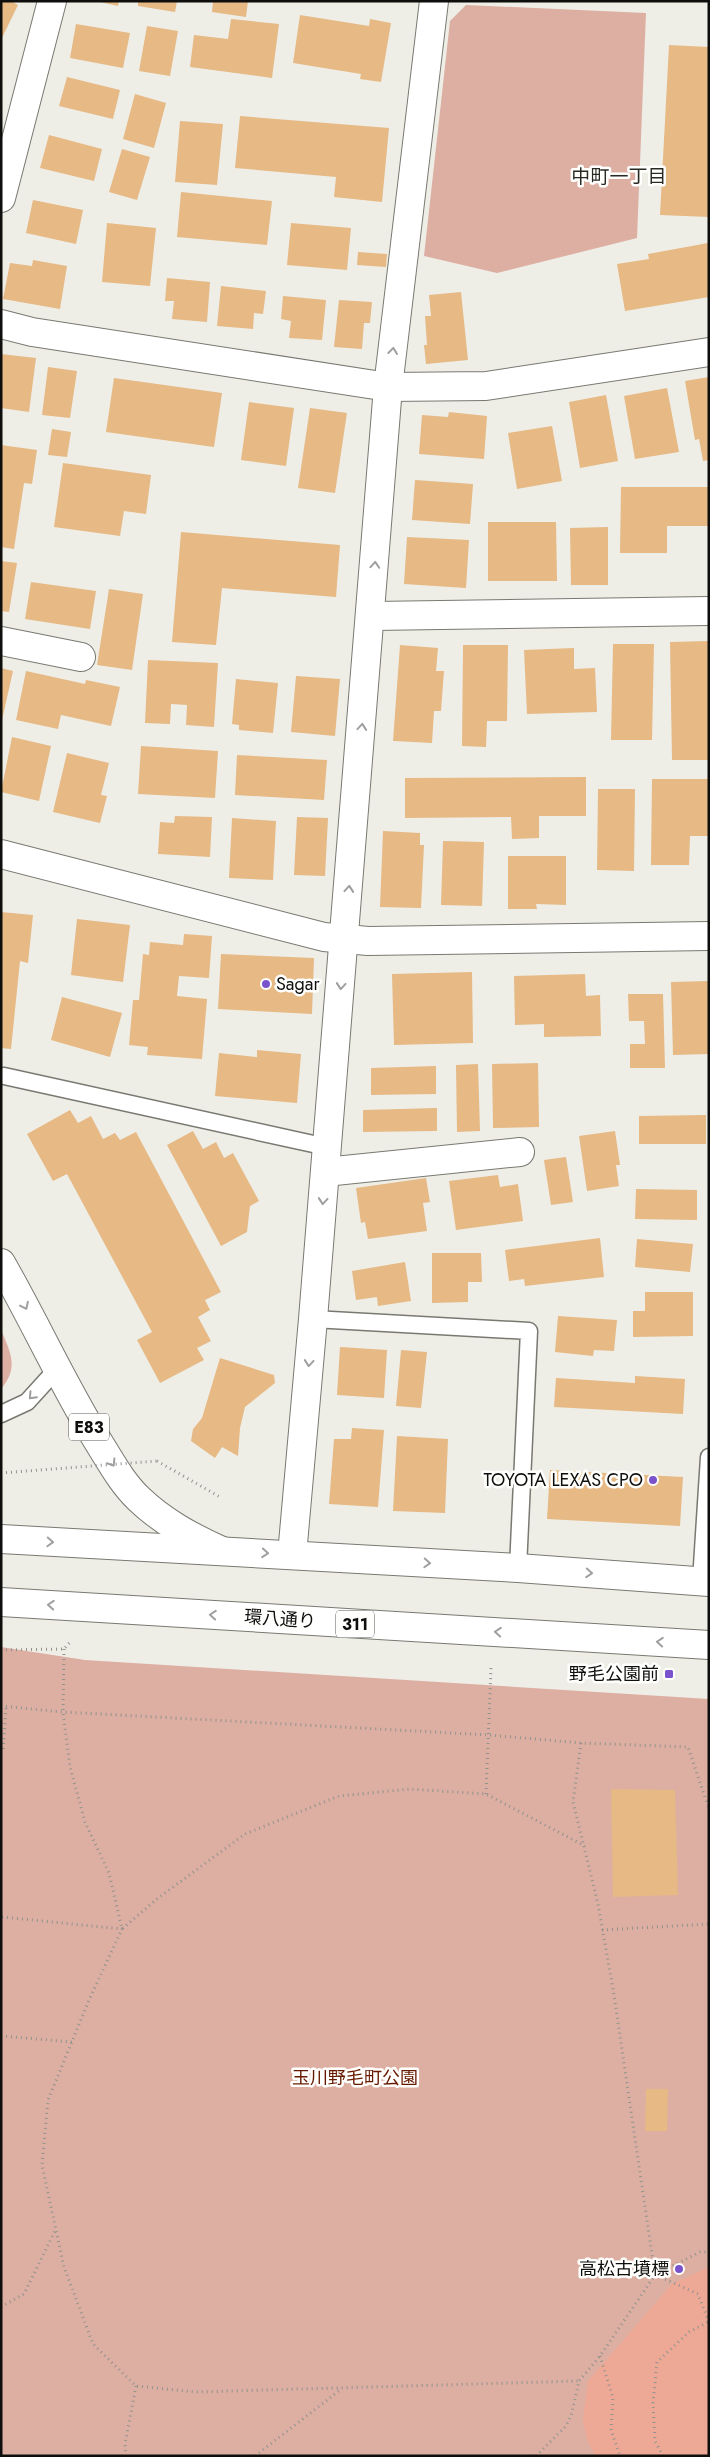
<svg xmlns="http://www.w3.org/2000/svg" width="710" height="2457" font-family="Jost,'Noto Sans JP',sans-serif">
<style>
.green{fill:#ddafa2}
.forest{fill:#eea996}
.building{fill:#e6b985}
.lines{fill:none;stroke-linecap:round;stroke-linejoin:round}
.lane-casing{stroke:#797972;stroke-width:19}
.street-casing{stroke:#797972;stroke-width:30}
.primary-casing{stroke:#797972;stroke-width:30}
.highway-casing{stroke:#797972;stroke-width:30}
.path{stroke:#92928d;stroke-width:3;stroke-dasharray:1 4;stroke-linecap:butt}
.lane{stroke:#fff;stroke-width:16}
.street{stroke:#fff;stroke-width:28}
.primary{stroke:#fff;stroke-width:28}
.highway{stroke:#fff;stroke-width:28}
.path-bridge{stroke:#92928d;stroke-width:3;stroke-dasharray:1 4;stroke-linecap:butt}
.oneway{stroke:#9f9f9e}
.poi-dot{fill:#7a53cc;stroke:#fffffe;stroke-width:2}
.labels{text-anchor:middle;stroke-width:5;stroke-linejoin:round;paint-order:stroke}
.shield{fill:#fffffe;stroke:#565655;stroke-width:1}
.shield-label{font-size:16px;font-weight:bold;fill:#0e0e0c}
.poi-label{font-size:18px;fill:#0e0e0c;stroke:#fffffe;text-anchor:end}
.street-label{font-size:18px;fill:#0e0e0c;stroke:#fffffe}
.park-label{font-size:18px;fill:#671900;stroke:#fffffe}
.neighbourhood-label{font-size:19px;fill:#2a2a24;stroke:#fffffe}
</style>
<rect width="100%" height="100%" fill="#eeeee7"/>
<g class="green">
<path d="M 466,5 L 646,13 L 637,238 L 497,273 L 424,256 L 450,21 Z"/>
<path d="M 1,1330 C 11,1353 19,1368 1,1389 Z"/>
<path d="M 1,1647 L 85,1660 L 709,1699 L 709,2456 L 1,2456 Z"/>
</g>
<path class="forest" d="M 709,2267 L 709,2456 L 596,2456 L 587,2440 L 583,2420 L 588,2381 L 672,2284 Z"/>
<g class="building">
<path d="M 1,1 L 11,1 L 18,5 L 1,40 Z"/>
<path d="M 96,1 L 119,1 L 118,6 Z"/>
<path d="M 138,1 L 177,1 L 175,12 L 138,6 Z"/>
<path d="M 213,1 L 248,1 L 246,17 L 212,12 Z"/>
<path d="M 300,15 L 369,26 L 370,19 L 391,23 L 381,82 L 360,79 L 361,74 L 293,63 Z"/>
<path d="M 231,19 L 279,24 L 272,78 L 190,67 L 194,35 L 228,39 Z"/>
<path d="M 76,24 L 130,33 L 123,68 L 70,58 Z"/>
<path d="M 147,26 L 178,31 L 170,76 L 139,71 Z"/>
<path d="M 669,45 L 709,47 L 709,217 L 660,215 Z"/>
<path d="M 67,77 L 120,90 L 113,119 L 59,106 Z"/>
<path d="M 135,94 L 166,103 L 154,148 L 123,139 Z"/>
<path d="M 240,116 L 389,128 L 382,202 L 334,197 L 336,177 L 235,168 Z"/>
<path d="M 180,121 L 223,124 L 217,185 L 175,182 Z"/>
<path d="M 49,135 L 102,149 L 94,181 L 40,168 Z"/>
<path d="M 122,149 L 150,157 L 137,200 L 109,192 Z"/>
<path d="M 181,192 L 272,201 L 267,245 L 177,237 Z"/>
<path d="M 33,200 L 83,210 L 76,244 L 26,233 Z"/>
<path d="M 107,223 L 156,228 L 150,286 L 102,282 Z"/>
<path d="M 291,223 L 351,228 L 347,270 L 287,265 Z"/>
<path d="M 708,243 L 709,297 L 625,311 L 617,264 L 649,259 L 648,254 Z"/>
<path d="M 358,252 L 387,254 L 386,267 L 357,265 Z"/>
<path d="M 33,260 L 67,266 L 60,309 L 3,299 L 10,263 L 32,266 Z"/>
<path d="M 167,278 L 210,282 L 207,322 L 172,319 L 174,301 L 165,301 Z"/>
<path d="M 221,286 L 266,291 L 263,314 L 254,313 L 253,329 L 217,326 Z"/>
<path d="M 461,292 L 468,360 L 426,364 L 424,345 L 427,345 L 425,316 L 431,316 L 429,295 Z"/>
<path d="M 283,296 L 326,300 L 322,340 L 289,338 L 291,321 L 281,319 Z"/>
<path d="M 339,300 L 372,302 L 370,323 L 364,323 L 362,349 L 334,347 Z"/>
<path d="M 1,354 L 36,358 L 29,412 L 1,408 Z"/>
<path d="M 48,367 L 77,371 L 70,418 L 42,415 Z"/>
<path d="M 709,377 L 709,460 L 703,461 L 699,439 L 695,440 L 685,381 Z"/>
<path d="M 114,378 L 222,393 L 214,447 L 106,432 Z"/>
<path d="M 667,388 L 679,452 L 635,459 L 624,396 Z"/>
<path d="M 606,395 L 618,461 L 580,468 L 569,402 Z"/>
<path d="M 249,402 L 294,408 L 286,466 L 241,460 Z"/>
<path d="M 310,408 L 347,413 L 335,493 L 298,488 Z"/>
<path d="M 449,412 L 487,416 L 484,459 L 419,454 L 422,415 L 448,417 Z"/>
<path d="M 552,426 L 562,481 L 517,489 L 508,433 Z"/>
<path d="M 52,429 L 71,432 L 67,457 L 48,455 Z"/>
<path d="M 1,445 L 37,450 L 32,484 L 24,483 L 14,549 L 1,547 Z"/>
<path d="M 63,463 L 151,475 L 146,514 L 124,511 L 120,536 L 54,527 Z"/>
<path d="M 415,480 L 473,484 L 470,524 L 412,520 Z"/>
<path d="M 621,487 L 709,487 L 709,526 L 667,526 L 667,553 L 620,553 Z"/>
<path d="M 488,522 L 556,522 L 557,581 L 488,581 Z"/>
<path d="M 608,527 L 608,585 L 571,585 L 570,528 Z"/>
<path d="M 181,532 L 340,545 L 336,597 L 222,588 L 216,645 L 172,642 Z"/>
<path d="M 407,537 L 469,540 L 466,588 L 404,584 Z"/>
<path d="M 1,561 L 17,563 L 9,612 L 1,611 Z"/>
<path d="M 31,582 L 96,591 L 90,629 L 25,619 Z"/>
<path d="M 109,589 L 143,594 L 132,670 L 97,665 Z"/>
<path d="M 709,641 L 709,760 L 672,760 L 670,642 Z"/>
<path d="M 613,644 L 654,644 L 652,740 L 611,740 Z"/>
<path d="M 400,645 L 438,648 L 436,671 L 444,671 L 441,711 L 434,711 L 432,743 L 393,741 Z"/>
<path d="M 463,645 L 508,645 L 507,721 L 487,721 L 486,747 L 462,746 Z"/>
<path d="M 574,648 L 574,669 L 595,668 L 597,712 L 527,714 L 524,650 Z"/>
<path d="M 148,660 L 218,663 L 214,727 L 186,725 L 187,705 L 171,704 L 170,724 L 145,723 Z"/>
<path d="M 1,668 L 13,671 L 2,720 L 1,720 Z"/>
<path d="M 26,671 L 85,684 L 86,680 L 120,687 L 111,726 L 61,715 L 58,729 L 16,720 Z"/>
<path d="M 296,676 L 340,679 L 335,736 L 291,732 Z"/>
<path d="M 236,679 L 278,683 L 273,733 L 239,730 L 239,725 L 232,724 Z"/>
<path d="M 12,737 L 51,746 L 39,801 L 1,792 Z"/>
<path d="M 141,746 L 218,751 L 215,798 L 138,794 Z"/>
<path d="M 67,753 L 109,763 L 101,795 L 107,796 L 100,823 L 53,812 Z"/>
<path d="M 237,755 L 327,760 L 324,800 L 235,795 Z"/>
<path d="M 586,777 L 586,816 L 539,816 L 539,838 L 512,839 L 511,817 L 405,818 L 405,778 Z"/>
<path d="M 652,779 L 709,779 L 709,836 L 690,836 L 689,865 L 651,865 Z"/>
<path d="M 598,789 L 635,789 L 634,871 L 597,870 Z"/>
<path d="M 175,816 L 212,817 L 210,857 L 158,854 L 160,822 L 174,823 Z"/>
<path d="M 297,817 L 328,818 L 325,876 L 294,875 Z"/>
<path d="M 232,818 L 276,821 L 273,880 L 229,878 Z"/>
<path d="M 383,831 L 420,833 L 420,845 L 424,845 L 421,908 L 380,907 Z"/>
<path d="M 443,841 L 484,842 L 482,906 L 441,905 Z"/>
<path d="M 508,856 L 566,856 L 566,905 L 536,904 L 537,909 L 508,909 Z"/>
<path d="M 1,912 L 33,915 L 28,963 L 20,961 L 11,1049 L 1,1048 Z"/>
<path d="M 77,919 L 130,925 L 123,982 L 71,975 Z"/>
<path d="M 184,934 L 212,936 L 209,978 L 179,976 L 177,996 L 207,999 L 202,1059 L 147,1055 L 148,1047 L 129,1045 L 133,1000 L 139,1000 L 143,954 L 149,955 L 150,942 L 183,945 Z"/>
<path d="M 221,954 L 314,958 L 312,1014 L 218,1009 Z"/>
<path d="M 472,972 L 473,1043 L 394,1045 L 392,974 Z"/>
<path d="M 585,974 L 586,996 L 600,995 L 601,1036 L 544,1037 L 544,1024 L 515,1025 L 514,976 Z"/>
<path d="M 709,981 L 709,1054 L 673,1055 L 671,982 Z"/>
<path d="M 628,994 L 663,994 L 665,1068 L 630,1068 L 630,1044 L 645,1044 L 644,1021 L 629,1021 Z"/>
<path d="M 62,997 L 122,1013 L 110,1057 L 51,1040 Z"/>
<path d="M 257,1050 L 301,1054 L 297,1103 L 215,1096 L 219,1053 L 257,1057 Z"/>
<path d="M 538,1063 L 539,1127 L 493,1128 L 492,1064 Z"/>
<path d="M 478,1064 L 480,1131 L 457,1132 L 456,1065 Z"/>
<path d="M 436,1066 L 436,1094 L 371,1095 L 371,1068 Z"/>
<path d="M 437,1108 L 437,1131 L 363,1132 L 363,1110 Z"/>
<path d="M 70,1110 L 78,1123 L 91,1116 L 103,1139 L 115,1133 L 120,1140 L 136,1132 L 221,1292 L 205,1300 L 210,1310 L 198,1317 L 211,1341 L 197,1348 L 204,1360 L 160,1383 L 137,1340 L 152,1332 L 67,1174 L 53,1181 L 27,1134 Z"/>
<path d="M 706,1115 L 706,1144 L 639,1144 L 639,1116 Z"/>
<path d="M 193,1131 L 203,1149 L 216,1142 L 224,1158 L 233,1153 L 259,1201 L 250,1206 L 247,1232 L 221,1246 L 167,1145 Z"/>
<path d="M 615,1131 L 620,1165 L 616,1165 L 619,1186 L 587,1191 L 579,1136 Z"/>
<path d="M 566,1157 L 573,1202 L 551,1205 L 544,1160 Z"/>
<path d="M 498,1175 L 500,1187 L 518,1184 L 523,1221 L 456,1230 L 449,1181 Z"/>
<path d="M 426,1178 L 430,1202 L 423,1203 L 427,1231 L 368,1239 L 365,1222 L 361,1223 L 356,1188 Z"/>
<path d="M 636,1189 L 697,1190 L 697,1220 L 635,1219 Z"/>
<path d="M 600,1238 L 604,1277 L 525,1286 L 524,1279 L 509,1281 L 505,1250 Z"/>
<path d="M 637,1239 L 693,1244 L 690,1272 L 635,1267 Z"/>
<path d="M 432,1253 L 481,1253 L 482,1282 L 468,1282 L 468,1302 L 432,1303 Z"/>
<path d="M 405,1262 L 411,1301 L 378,1306 L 377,1297 L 356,1300 L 352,1271 Z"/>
<path d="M 645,1292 L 693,1292 L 693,1336 L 633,1337 L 633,1311 L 645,1311 Z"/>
<path d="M 558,1316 L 617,1320 L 614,1351 L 594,1350 L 593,1356 L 555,1352 Z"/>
<path d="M 340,1347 L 387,1350 L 384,1398 L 337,1395 Z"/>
<path d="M 401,1350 L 427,1352 L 421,1408 L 396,1406 Z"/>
<path d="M 220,1358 L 274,1375 L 275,1383 L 245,1407 L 240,1428 L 238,1456 L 222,1447 L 215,1458 L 191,1441 L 193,1429 L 202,1418 Z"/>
<path d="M 635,1376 L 685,1379 L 683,1414 L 554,1407 L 556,1378 L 635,1383 Z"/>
<path d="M 352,1428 L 384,1430 L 378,1507 L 329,1504 L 334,1439 L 351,1439 Z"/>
<path d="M 397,1436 L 448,1439 L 445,1513 L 393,1511 Z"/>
<path d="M 550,1470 L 683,1477 L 680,1526 L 547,1519 Z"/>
<path d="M 611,1789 L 675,1790 L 678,1895 L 613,1897 Z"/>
<path d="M 646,2089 L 668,2089 L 667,2131 L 645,2131 Z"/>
</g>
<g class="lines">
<defs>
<g id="lane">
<path d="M 4,1076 L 327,1147"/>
<path d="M 313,1319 L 529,1331 L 518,1568"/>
<path d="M 1,1414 L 27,1402 L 57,1369"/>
<path d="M 701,1581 L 709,1457"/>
</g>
<g id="street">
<path d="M 1,198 L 52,1"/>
<path d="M 1,324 L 32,332 L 388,387 L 486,386 L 709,352"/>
<path d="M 372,616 L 709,611"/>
<path d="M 1,641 L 81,657"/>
<path d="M 1,854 L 324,937 L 368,941 L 709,936"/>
<path d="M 325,1172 L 520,1152"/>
<path d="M 292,1555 L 313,1319 L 388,387 L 434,1"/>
</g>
<g id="primary">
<path d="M 1,1539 L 518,1568 L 709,1582"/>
<path d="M 1,1602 L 709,1645"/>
</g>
<path id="highway" d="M 1,1263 C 35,1322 63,1385 99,1443 C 111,1462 122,1483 139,1499 C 163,1522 191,1537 222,1551"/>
</defs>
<use href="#lane" class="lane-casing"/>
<use href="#street" class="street-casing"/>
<use href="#primary" class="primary-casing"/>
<use href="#highway" class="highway-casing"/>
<g class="path">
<path d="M 157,1461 L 220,1497"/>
<path d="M 64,1649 L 63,1712 L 70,1767 L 85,1822 L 109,1873 L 122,1929 L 157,1899 L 245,1834 L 339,1796 L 410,1789 L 486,1794 L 585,1846"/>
<path d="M 1,1650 L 64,1649 L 70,1642"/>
<path d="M 1,1706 L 63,1712 L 489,1735 L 581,1743 L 688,1747 L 709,1809"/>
<path d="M 581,1743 L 573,1802 L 598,1904 L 614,1995 L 655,2275"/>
<path d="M 1,1752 L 3,1752 L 6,1707"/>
<path d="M 486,1794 L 491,1668"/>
<path d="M 2,1917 L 122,1929 L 89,2000 L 48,2100 L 42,2165 L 64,2267 L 93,2344 L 136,2386 L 196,2392 L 579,2381"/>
<path d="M 602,1930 L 709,1924"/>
<path d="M 1,2036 L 72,2042"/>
<path d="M 656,2275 L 698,2294 L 709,2322"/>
<path d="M 1,2307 L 24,2294 L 56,2229"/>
<path d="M 600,2356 L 613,2398 L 611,2430 L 620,2456"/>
<path d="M 126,2456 L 125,2444 L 136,2386"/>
<path d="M 255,2456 L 340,2390"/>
<path d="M 536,2456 L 565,2427 L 571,2416 L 579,2381 L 600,2356 L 655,2275 L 700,2252 L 709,2252"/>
<path d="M 663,2456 L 655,2441 L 653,2403 L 657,2362 L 689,2332 L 708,2322"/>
</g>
<use href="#lane" class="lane"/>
<use href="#street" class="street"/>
<use href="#primary" class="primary"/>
<use href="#highway" class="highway"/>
<path class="path-bridge" d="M 1,1473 L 157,1461"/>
</g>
<defs><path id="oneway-chevron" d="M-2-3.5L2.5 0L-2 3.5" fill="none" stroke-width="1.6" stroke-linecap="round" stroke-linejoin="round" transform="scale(1.25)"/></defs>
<g class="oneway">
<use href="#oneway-chevron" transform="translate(393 351) rotate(-83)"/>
<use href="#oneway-chevron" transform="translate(375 565) rotate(-86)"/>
<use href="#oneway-chevron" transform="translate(362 727) rotate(-85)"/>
<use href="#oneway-chevron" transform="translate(349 889) rotate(-85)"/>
<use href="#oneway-chevron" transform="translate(341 986) rotate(95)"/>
<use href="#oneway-chevron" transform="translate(323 1201) rotate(95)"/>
<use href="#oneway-chevron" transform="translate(25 1306) rotate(64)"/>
<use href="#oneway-chevron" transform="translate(309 1363) rotate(95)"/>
<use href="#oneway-chevron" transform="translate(32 1396) rotate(133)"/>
<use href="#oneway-chevron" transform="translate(112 1463) rotate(58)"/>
<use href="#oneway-chevron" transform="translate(50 1542) rotate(3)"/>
<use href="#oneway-chevron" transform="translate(265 1553) rotate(4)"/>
<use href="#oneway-chevron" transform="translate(427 1563) rotate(3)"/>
<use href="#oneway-chevron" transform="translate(589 1573) rotate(4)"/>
<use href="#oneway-chevron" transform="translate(51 1605) rotate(-176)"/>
<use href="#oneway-chevron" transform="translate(213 1615) rotate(-176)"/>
<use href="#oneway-chevron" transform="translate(498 1632) rotate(-176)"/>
<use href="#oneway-chevron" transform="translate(660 1642) rotate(-176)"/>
</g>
<g class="poi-dot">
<circle cx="266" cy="984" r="5"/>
<circle cx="653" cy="1480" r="5"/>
<rect x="664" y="1669" width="10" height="10" rx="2.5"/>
<circle cx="679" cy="2269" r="5"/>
</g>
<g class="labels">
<g class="shield">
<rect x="69" y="1413.5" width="40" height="27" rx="4"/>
<rect x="336" y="1610.5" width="38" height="27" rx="4"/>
</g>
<g class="shield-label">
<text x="89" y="1433">E83</text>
<text x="355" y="1630">311</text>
</g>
<g class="poi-label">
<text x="276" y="990" text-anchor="start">Sagar</text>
<text x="643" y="1486">TOYOTA LEXAS CPO</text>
<text x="659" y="1680">野毛公園前</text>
<text x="669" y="2275">高松古墳標</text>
</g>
<g class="street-label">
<text transform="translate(280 1619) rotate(4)" y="6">環八通り</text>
</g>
<g class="park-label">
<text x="355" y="2084">玉川野毛町公園</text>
</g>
<g class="neighbourhood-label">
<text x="619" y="183">中町一丁目</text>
</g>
</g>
<rect width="710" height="2457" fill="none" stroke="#0e0e0c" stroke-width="5"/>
</svg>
